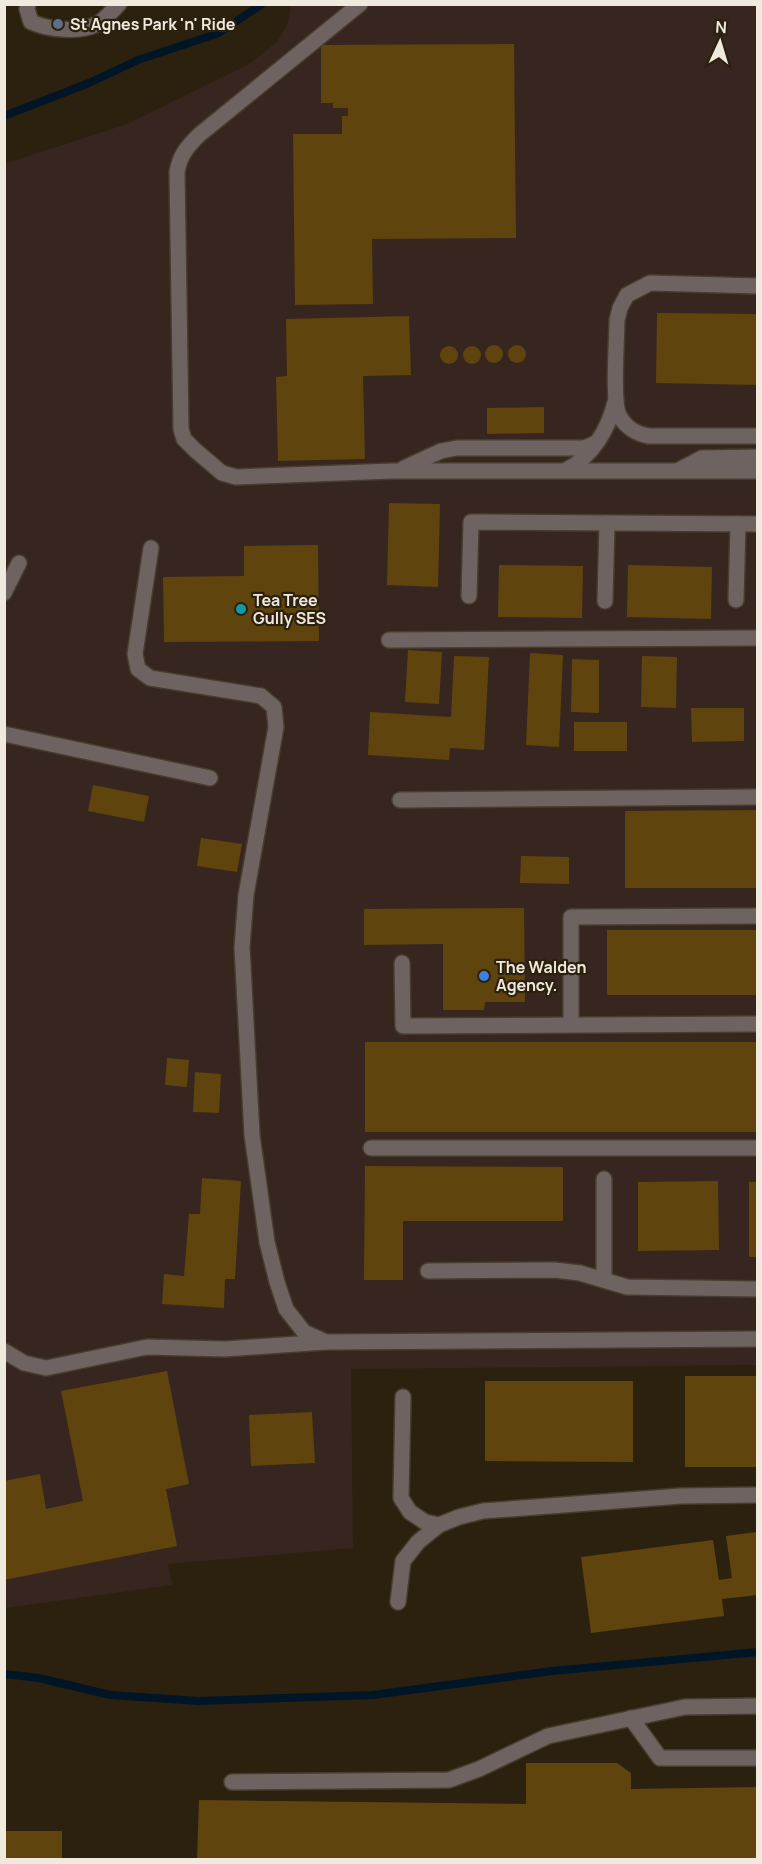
<svg xmlns="http://www.w3.org/2000/svg" width="762" height="1864" font-family="Manrope,sans-serif">
<style>
.industrial{fill:#37251f}
.lines{fill:none;stroke-linecap:round;stroke-linejoin:round}
.stream{stroke:#001525;stroke-width:8}
.building{fill:#60440e}
.minor-casing{stroke:#473d2c;stroke-width:18}
.minor{stroke:#6e6360;stroke-width:15}
.service-dot{fill:#5c6f8a;stroke:#2c210f;stroke-width:2}
.culture-dot{fill:#0f9aa8;stroke:#2c210f;stroke-width:2}
.shop-dot{fill:#3f7fe0;stroke:#2c210f;stroke-width:2}
.labels{text-anchor:middle;stroke-width:4.5;stroke-linejoin:round;paint-order:stroke}
.poi-label{font-size:16px;font-weight:bold;fill:#f0e9de;stroke:#2c210f;text-anchor:start}
</style>
<rect width="100%" height="100%" fill="#2c210f"/>
<path class="industrial" d="M 291,5 L 757,5 L 757,1365 L 351,1369 L 353,1548 L 168,1564 L 172,1585 L 5,1608 L 4,164 L 127,124 L 249,64 L 277,42 L 288,23 Z"/>
<g class="lines">
<g class="stream">
<path d="M 4,116 L 89,83 L 138,60 L 219,33 L 262,4"/>
<path d="M 4,1674 L 39,1678 L 110,1695 L 199,1701 L 373,1695 L 552,1671 L 758,1652"/>
</g>
</g>
<g class="building">
<path d="M 514,44 L 516,238 L 372,239 L 373,304 L 295,305 L 293,134 L 342,134 L 342,116 L 348,116 L 348,108 L 333,108 L 333,103 L 321,103 L 321,45 Z"/>
<path d="M 657,313 L 758,314 L 758,385 L 656,383 Z"/>
<path d="M 409,316 L 411,375 L 363,376 L 365,459 L 278,461 L 276,377 L 287,376 L 286,319 Z"/>
<circle cx="517" cy="354" r="9"/>
<circle cx="494" cy="354" r="9"/>
<circle cx="449" cy="355" r="9"/>
<circle cx="472" cy="355" r="9"/>
<path d="M 544,407 L 544,433 L 487,434 L 487,408 Z"/>
<path d="M 389,503 L 440,504 L 438,587 L 387,585 Z"/>
<path d="M 318,545 L 319,641 L 164,642 L 163,577 L 244,576 L 244,546 Z"/>
<path d="M 499,565 L 583,566 L 582,618 L 498,617 Z"/>
<path d="M 628,565 L 712,567 L 711,619 L 627,617 Z"/>
<path d="M 408,650 L 442,652 L 439,704 L 405,702 Z"/>
<path d="M 530,653 L 563,655 L 559,747 L 526,745 Z"/>
<path d="M 454,656 L 489,657 L 484,750 L 450,748 L 449,760 L 368,755 L 370,712 L 451,717 Z"/>
<path d="M 642,656 L 677,657 L 676,708 L 641,707 Z"/>
<path d="M 572,659 L 599,660 L 599,713 L 571,712 Z"/>
<path d="M 691,708 L 744,708 L 744,741 L 692,742 Z"/>
<rect x="574" y="722" width="53" height="29"/>
<path d="M 93,785 L 149,796 L 144,822 L 88,811 Z"/>
<path d="M 758,810 L 758,888 L 625,888 L 625,811 Z"/>
<path d="M 201,838 L 242,844 L 237,872 L 197,866 Z"/>
<path d="M 521,856 L 569,857 L 569,884 L 520,883 Z"/>
<path d="M 524,908 L 525,1002 L 485,1002 L 484,1010 L 443,1010 L 443,944 L 364,945 L 364,909 Z"/>
<rect x="607" y="930" width="151" height="65"/>
<rect x="365" y="1042" width="393" height="90"/>
<path d="M 167,1058 L 189,1060 L 187,1087 L 165,1085 Z"/>
<path d="M 195,1072 L 221,1074 L 219,1113 L 193,1112 Z"/>
<path d="M 365,1166 L 563,1167 L 563,1221 L 403,1221 L 403,1280 L 364,1280 Z"/>
<path d="M 202,1178 L 241,1181 L 235,1279 L 225,1279 L 224,1308 L 162,1304 L 164,1274 L 184,1276 L 189,1214 L 200,1214 Z"/>
<path d="M 718,1181 L 719,1250 L 638,1251 L 638,1182 Z"/>
<rect x="749" y="1182" width="9" height="75"/>
<path d="M 167,1371 L 189,1484 L 166,1489 L 177,1546 L 4,1580 L 4,1481 L 40,1474 L 46,1509 L 83,1501 L 61,1391 Z"/>
<rect x="685" y="1376" width="73" height="91"/>
<path d="M 485,1381 L 633,1381 L 633,1462 L 485,1461 Z"/>
<path d="M 312,1412 L 315,1463 L 251,1466 L 249,1415 Z"/>
<path d="M 756,1532 L 758,1545 L 758,1595 L 722,1599 L 724,1616 L 591,1633 L 581,1557 L 713,1540 L 719,1580 L 732,1578 L 726,1536 Z"/>
<path d="M 526,1763 L 617,1763 L 631,1773 L 631,1789 L 758,1787 L 758,1860 L 197,1860 L 199,1800 L 526,1804 Z"/>
<rect x="4" y="1831" width="58" height="29"/>
</g>
<g class="lines">
<defs>
<g id="minor">
<path d="M 28,4 L 27,9 L 31,22 C 49,30 79,33 97,24 C 105,20 112,11 119,4"/>
<path d="M 360,4 L 199,135 C 187,147 180,155 177,172 L 181,429 L 184,439 L 195,450 L 222,473 L 236,477 L 393,471 L 758,471"/>
<path d="M 758,286 L 650,283 L 627,295 L 620,308 L 617,320 C 617,339 612,401 619,415 C 625,427 637,434 649,436 L 758,436"/>
<path d="M 404,468 L 441,451 L 457,448 L 584,448 L 596,443"/>
<path d="M 566,470 C 592,457 608,430 615,402"/>
<path d="M 679,470 L 702,458 L 758,457"/>
<path d="M 151,548 L 135,654 L 138,669 L 150,678 L 261,696 L 274,707 L 276,727 L 246,895 L 242,947 L 252,1135 L 267,1242 L 277,1282 L 286,1309 L 304,1332 L 326,1342"/>
<path d="M 4,593 L 19,563"/>
<path d="M 469,596 L 471,522 L 758,524"/>
<path d="M 736,600 L 738,524"/>
<path d="M 605,601 L 607,523"/>
<path d="M 389,640 L 758,638"/>
<path d="M 4,734 L 210,778"/>
<path d="M 400,800 L 758,797"/>
<path d="M 402,963 L 403,1026 L 758,1024"/>
<path d="M 571,1024 L 571,917 L 758,916"/>
<path d="M 371,1148 L 758,1148"/>
<path d="M 428,1271 L 554,1270 L 580,1273 L 627,1287 L 758,1289"/>
<path d="M 604,1280 L 604,1179"/>
<path d="M 4,1351 L 24,1363 L 46,1368 L 147,1347 L 225,1349 L 326,1342 L 758,1339"/>
<path d="M 403,1397 L 401,1498 L 410,1512 L 425,1522 L 439,1525"/>
<path d="M 398,1602 L 403,1561 L 418,1542 L 439,1525 L 459,1517 L 483,1511 L 681,1496 L 758,1495"/>
<path d="M 631,1718 L 660,1758 L 758,1758"/>
<path d="M 232,1782 L 449,1780 L 479,1769 L 548,1736 L 685,1707 L 758,1706"/>
</g>
</defs>
<use href="#minor" class="minor-casing"/>
<use href="#minor" class="minor"/>
</g>
<circle class="service-dot" cx="58" cy="24" r="6"/>
<circle class="culture-dot" cx="241" cy="609" r="6"/>
<circle class="shop-dot" cx="484" cy="976" r="6"/>
<g class="labels">
<g class="poi-label">
<text x="70" y="30">St Agnes Park 'n' Ride</text>
<text x="253" y="606">Tea Tree<tspan x="253" dy="18">Gully SES</tspan></text>
<text x="496" y="973">The Walden<tspan x="496" dy="18">Agency.</tspan></text>
</g>
</g>
<rect width="762" height="1864" fill="none" stroke="#f0e9de" stroke-width="12"/>
<g transform="translate(720 42) rotate(4)" stroke="#2c210f" stroke-width="4.5" paint-order="stroke">
<path d="M0-4.5L10 22L0 15L-10 22Z" fill="#f0e9de"/>
<text y="-9" font-size="16" font-weight="bold" text-anchor="middle" fill="#f0e9de">N</text>
</g>
</svg>
